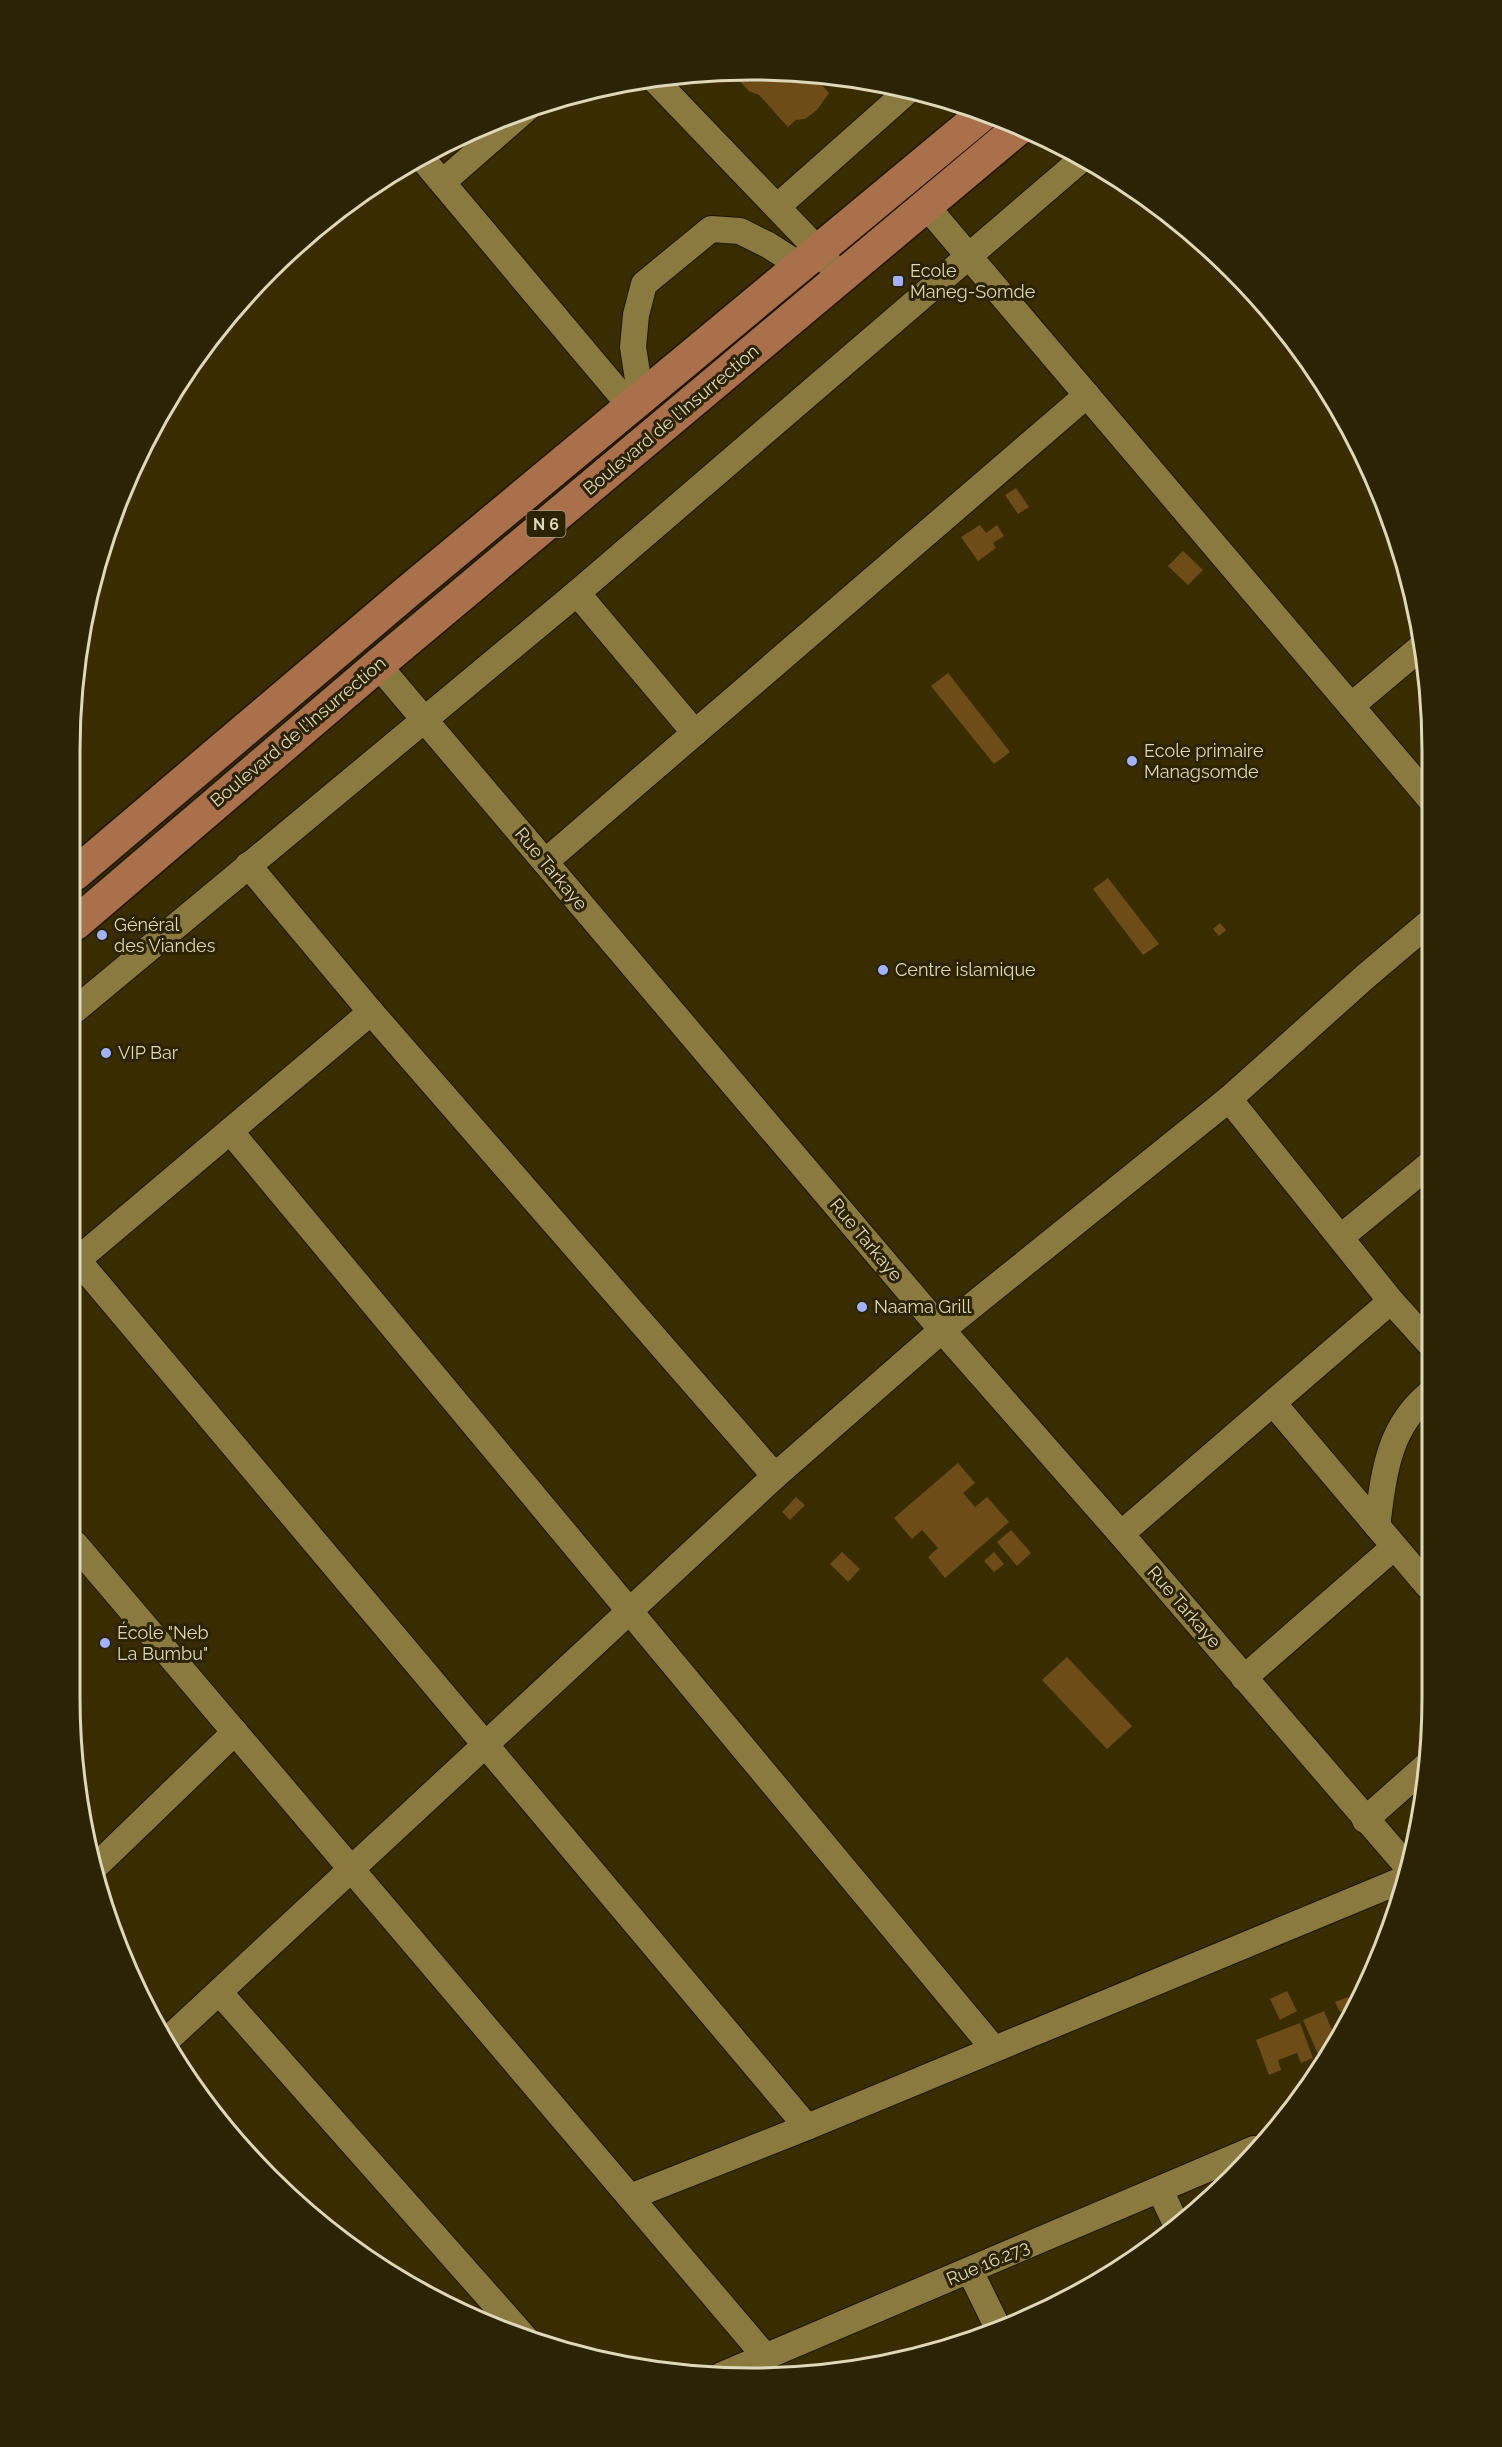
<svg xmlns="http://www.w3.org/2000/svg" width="1502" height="2447" font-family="Raleway,sans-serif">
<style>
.building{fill:#6e4c18}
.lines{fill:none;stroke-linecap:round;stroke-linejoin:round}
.minor-casing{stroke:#1d1500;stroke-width:28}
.major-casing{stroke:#1d1500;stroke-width:36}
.minor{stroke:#8a7a40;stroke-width:26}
.major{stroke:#aa6f4b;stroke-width:33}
.poi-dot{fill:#a2b2fd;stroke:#2b2304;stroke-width:2}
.labels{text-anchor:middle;stroke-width:6;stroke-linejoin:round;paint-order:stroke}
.shield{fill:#2b2304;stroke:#a9a183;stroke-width:1.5}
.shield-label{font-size:16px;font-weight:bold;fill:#dfd7ba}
.poi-label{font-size:18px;fill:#dfd7ba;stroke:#2b2304;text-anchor:start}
.street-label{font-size:18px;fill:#dfd7ba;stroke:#2b2304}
.rim{fill:none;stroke:#dfd7ba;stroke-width:3}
</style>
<rect width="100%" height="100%" fill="#382c00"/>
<g class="building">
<path d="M 795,70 L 811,73 L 829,93 L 817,110 L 805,119 L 796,120 L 788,127 L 759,95 L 749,91 L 732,73 Z"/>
<path d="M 835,77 L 851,80 L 854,80 L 844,88 Z"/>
<path d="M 1016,488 L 1029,507 L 1018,514 L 1005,495 Z"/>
<path d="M 980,525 L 986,533 L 997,525 L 1004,536 L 993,543 L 996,548 L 978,561 L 961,537 Z"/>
<path d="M 1183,551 L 1203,570 L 1188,585 L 1168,566 Z"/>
<path d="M 948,673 L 1010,752 L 994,764 L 931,686 Z"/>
<path d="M 1108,878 L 1159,944 L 1143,955 L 1093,889 Z"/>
<path d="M 1220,923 L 1226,930 L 1219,936 L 1213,929 Z"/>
<path d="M 958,1463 L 975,1483 L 963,1493 L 975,1507 L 987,1497 L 1009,1522 L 945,1578 L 928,1557 L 938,1548 L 922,1530 L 912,1539 L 894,1518 Z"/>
<path d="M 796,1497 L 805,1505 L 790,1520 L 782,1512 Z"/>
<path d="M 1011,1530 L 1031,1553 L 1017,1566 L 997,1542 Z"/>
<path d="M 842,1552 L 860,1569 L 848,1582 L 830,1564 Z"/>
<path d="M 994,1552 L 1004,1564 L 994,1572 L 984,1561 Z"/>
<path d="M 1067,1657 L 1132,1726 L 1107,1749 L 1042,1680 Z"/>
<path d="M 1287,1991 L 1297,2011 L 1280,2020 L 1270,1999 Z"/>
<path d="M 1348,1997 L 1352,2007 L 1340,2012 L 1335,2002 Z"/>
<path d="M 1324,2011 L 1335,2037 L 1321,2061 L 1303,2020 Z"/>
<path d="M 1300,2023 L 1313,2058 L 1301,2063 L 1297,2053 L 1278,2060 L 1281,2070 L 1269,2075 L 1256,2040 Z"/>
</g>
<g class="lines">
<defs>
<g id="minor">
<path d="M 652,77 L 819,251 L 841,278"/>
<path d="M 420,156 L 631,407"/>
<path d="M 444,181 L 531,105"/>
<path d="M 777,207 L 910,89"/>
<path d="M 927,207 L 1431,800"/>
<path d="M 641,399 L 633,347 L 636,315 L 644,284 L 711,229 L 740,231 L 768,245 L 801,266"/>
<path d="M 577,593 L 695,733"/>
<path d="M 378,665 L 942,1330 L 1121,1534 L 1406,1865"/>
<path d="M 1351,706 L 1420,648"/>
<path d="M 545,862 L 1087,395"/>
<path d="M 248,865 L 371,1012 L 775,1476"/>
<path d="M 75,1010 L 577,593 L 1083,158"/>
<path d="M 1229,1099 L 1391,1301 L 1429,1343"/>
<path d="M 230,1131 L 994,2049"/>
<path d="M 1341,1237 L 1430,1164"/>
<path d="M 75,1257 L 807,2127"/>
<path d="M 75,1262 L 371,1012"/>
<path d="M 1273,1403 L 1428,1586"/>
<path d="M 1377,1526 C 1384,1475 1387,1429 1429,1394"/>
<path d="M 1121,1534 L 1391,1301"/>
<path d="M 75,1544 L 765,2356"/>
<path d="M 1244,1678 L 1393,1548"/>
<path d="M 1365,1820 L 1427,1765"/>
<path d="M 94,1868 L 235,1732"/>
<path d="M 219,1992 L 526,2339"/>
<path d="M 166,2041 L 775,1476 L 942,1330 L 1229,1099 L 1366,976 L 1431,921"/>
<path d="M 1160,2190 L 1177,2226"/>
<path d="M 630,2197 L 807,2127 L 1402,1880"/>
<path d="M 970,2271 L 999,2330"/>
<path d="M 722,2375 L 1254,2149"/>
</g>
<g id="major">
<path d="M 75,874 L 406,593 L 984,113"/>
<path d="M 75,924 L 378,665 L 1020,127"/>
</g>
</defs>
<use href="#minor" class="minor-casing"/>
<use href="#major" class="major-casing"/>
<use href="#minor" class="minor"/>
<use href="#major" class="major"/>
</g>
<g class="poi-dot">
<rect x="892" y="275" width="12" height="12" rx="3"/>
<circle cx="1132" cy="761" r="6"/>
<circle cx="102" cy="935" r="6"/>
<circle cx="883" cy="970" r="6"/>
<circle cx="106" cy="1053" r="6"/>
<circle cx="862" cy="1307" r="6"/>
<circle cx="105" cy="1643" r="6"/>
</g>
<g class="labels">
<rect class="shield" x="526.5" y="511" width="39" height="26" rx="4.5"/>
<g class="shield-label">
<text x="546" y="530">N 6</text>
</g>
<g class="poi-label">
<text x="910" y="277">Ecole<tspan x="910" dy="21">Maneg-Somde</tspan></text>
<text x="1144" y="757">Ecole primaire<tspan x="1144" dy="21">Managsomde</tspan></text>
<text x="114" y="931">Général<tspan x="114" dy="21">des Viandes</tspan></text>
<text x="895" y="976">Centre islamique</text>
<text x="118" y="1059">VIP Bar</text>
<text x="874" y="1313">Naama Grill</text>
<text x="117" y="1639">École "Neb<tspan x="117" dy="21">La Bumbu"</tspan></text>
</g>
<g class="street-label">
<text transform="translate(671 420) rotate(-40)" y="6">Boulevard de l'Insurrection</text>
<text transform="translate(298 732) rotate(-40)" y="6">Boulevard de l'Insurrection</text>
<text transform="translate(551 869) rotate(50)" y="6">Rue Tarkaye</text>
<text transform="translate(866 1240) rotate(50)" y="6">Rue Tarkaye</text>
<text transform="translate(1184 1607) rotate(49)" y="6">Rue Tarkaye</text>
<text transform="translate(988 2263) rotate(-23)" y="6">Rue 16.273</text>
</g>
</g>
<path d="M0 0H1502V2447H0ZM751 80H751A671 671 0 0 1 1422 751V1697A671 671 0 0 1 751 2368H751A671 671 0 0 1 80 1697V751A671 671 0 0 1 751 80Z" fill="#2b2304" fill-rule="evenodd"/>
<path class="rim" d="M751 80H751A671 671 0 0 1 1422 751V1697A671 671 0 0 1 751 2368H751A671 671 0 0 1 80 1697V751A671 671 0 0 1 751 80Z"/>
</svg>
